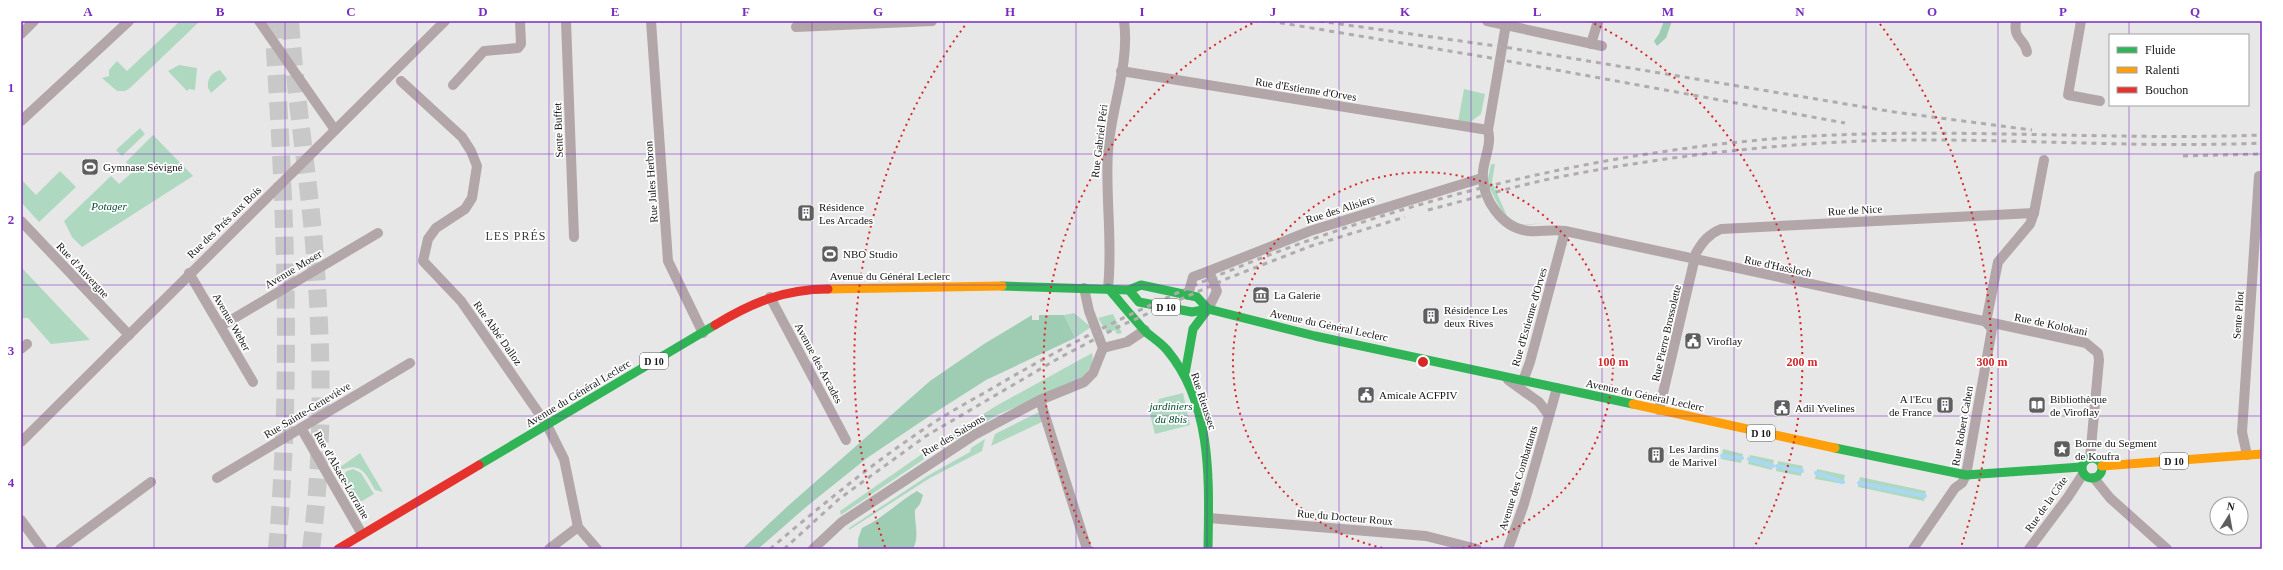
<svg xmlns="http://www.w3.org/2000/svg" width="2283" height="570" font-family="Georgia,serif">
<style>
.green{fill:#aed9c0}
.forest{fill:#9ecdb4}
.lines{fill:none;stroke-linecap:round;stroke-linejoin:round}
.stream{stroke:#a9d8f3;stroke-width:4}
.highway-tunnel{stroke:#c8c8c9;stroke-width:18;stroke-dasharray:18 9;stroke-linecap:butt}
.street{stroke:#b2a6a9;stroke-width:10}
.fast{stroke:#30b455;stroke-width:9}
.slow{stroke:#ff9f0a;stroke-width:9}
.jam{stroke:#e5322d;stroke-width:9}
.rail{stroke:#b0abac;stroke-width:3;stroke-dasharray:5 5;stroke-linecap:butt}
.grid{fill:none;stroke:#7b2cbf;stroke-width:1;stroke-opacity:0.55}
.ring{fill:none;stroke:#d62828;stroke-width:2;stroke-dasharray:2 4}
.labels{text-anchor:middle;stroke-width:3.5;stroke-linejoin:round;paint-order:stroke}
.shield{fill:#fff;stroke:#5b5b5d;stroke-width:1}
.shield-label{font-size:10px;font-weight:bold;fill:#151517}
.street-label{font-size:11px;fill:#151517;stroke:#fff}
.poi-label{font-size:11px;fill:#151517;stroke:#fff;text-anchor:start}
.park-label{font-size:11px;font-style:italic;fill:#024a2c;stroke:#fff}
.neighbourhood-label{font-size:12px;letter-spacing:1px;fill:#3a3a3d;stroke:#fff}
.centre{fill:#d62828;stroke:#fff;stroke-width:2}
.ring-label{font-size:12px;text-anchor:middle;font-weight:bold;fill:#d62828;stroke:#fff;stroke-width:3.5;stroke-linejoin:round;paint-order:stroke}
.neatline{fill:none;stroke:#7b2cbf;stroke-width:1.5}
.grid-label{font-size:13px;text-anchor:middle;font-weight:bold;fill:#7b2cbf}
</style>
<rect width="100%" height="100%" fill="#e7e7e8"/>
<g class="green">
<path d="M 180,21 L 200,21 L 130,88 L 125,91 L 117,91 L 102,78 L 109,76 L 109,70 L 117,61 L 127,71 Z"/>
<path d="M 179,65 L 197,68 L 195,90 L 189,89 L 187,91 L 168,71 Z"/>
<path d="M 220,70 L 227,79 L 211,93 L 208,88 C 207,78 211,73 220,70 Z"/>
<path d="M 1464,89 L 1485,94 L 1481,114 L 1469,123 L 1458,122 Z"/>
<path d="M 140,128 L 145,134 L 122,156 L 116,150 Z"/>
<path d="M 153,135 L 193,176 L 82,247 L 72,237 L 64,221 L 111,176 L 119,184 L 134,171 L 126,162 Z"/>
<path d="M 1491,164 L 1495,164 L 1492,182 L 1507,216 L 1521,225 L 1544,223 L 1521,226 L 1505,218 L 1487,183 Z"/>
<path d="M 60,171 L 76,187 L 39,222 L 21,202 L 21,179 L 36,195 Z"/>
<path d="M 21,267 L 90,340 L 51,344 L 28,318 L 21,318 Z"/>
<path d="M 1074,313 L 1091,327 L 1075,338 L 1064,315 Z"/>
<path d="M 1113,314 L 1122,333 L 1117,334 L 1115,330 L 1107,333 L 1098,318 Z"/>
<path d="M 1092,353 C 1095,365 1086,373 1078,381 L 997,415 L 959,439 L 954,439 L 841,515 L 840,511 L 945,438 L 996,406 Z"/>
<path d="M 1183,393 L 1190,425 L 1155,434 L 1148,406 L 1158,403 L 1159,399 Z"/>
<path d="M 1039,412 L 1044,421 L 991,446 L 995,434 Z"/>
<path d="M 985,439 L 982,451 L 930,478 L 849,530 L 849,528 L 929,475 L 970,452 L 971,448 Z"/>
<path d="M 1723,449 L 1743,454 L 1741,463 L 1721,459 Z"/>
<path d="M 360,453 L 383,492 L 375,490 C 365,472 361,461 339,471 L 336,470 Z"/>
<path d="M 1750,455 L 1774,460 L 1772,470 L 1748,464 Z"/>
<path d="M 1778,461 L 1803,466 L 1801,476 L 1776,471 Z"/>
<path d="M 353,469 L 361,473 L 374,494 L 357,504 L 341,477 L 347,471 Z"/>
<path d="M 1817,469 L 1845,475 L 1843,484 L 1815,479 Z"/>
<path d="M 1860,477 L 1926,491 L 1924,501 L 1858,487 Z"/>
</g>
<g class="forest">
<path d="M 1664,21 L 1672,21 L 1666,38 L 1657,46 L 1654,41 L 1659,34 Z"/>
<path d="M 1032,315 L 1032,320 L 1039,320 L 1039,315 L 1064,315 L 1075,338 L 986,380 L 928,417 L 867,458 L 806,507 L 758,549 L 742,549 L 789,505 L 930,381 L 984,344 Z"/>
<path d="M 917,491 L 923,495 L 920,504 L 915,510 C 914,524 920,535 913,549 L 858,549 L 858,539 L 862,528 C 882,519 898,502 917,491 Z"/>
</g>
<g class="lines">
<g class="stream">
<path d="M 1722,456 L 1742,458"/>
<path d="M 1749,459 L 1773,466"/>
<path d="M 1777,466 L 1802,471"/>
<path d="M 1816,473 L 1843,482"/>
<path d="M 1859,483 L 1925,496"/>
</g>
<g class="highway-tunnel">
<path d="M 273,21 C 285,197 293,373 277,549"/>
<path d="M 290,21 C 295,91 306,161 313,232 C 322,337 325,444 311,549"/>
</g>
<g class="street">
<path d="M 259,21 L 335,130"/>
<path d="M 566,21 L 574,237"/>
<path d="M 651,21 L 668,261 L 703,333"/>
<path d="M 1487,21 L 1602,46"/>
<path d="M 2016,21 C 2013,41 2025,38 2027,52"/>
<path d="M 2081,21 L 2068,95 L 2100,101"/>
<path d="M 1506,24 L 1488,130 C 1492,144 1484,158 1483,172 C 1481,198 1502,229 1529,231 C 1541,232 1553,229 1565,231 L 2086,343 L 2098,353 L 2099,360 L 2090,458"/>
<path d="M 796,27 L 932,21"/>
<path d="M 21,34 L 34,21"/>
<path d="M 1591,44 L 1598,21"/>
<path d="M 1121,71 L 1488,130"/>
<path d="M 401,81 L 462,137 L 471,151 L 477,166 L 472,198 L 465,209 L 436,228 L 428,239 L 423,261 L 461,301 L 547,425 L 564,459 L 578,527 L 597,549"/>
<path d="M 453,85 L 484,51 L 518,48 L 521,44 L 520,21"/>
<path d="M 21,121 L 129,21"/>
<path d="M 21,221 L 129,335"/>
<path d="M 189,273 L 253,382"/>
<path d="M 1108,288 C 1113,242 1105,196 1108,151 C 1111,108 1130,64 1124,21"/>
<path d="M 1188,295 L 1193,277 L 1209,271 L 1310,231 L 1482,178"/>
<path d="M 770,297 L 846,440"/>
<path d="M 1208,309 L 1217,291 L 1209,271"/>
<path d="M 1986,322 L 1998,262 L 2030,224 L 2034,213 L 2044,160"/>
<path d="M 221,326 L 378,233"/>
<path d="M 1103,348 L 1127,342 L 1145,330"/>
<path d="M 21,349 L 27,344"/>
<path d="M 1508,380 L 1539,402 L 1548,414"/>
<path d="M 1523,381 L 1530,362 L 1565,231"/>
<path d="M 1040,400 L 1087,549"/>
<path d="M 1659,410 L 1696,253 C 1703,241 1709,234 1721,229 L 2034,213"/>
<path d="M 301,428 L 362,534"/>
<path d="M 21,442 L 445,21"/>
<path d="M 2247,455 L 2242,432 L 2259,176"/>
<path d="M 217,478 L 410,363"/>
<path d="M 2094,478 L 2110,498 L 2167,549"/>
<path d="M 1209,518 L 1426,536 L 1477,549"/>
<path d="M 21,520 L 42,549"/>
<path d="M 60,549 L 151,482"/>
<path d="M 549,549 L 578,527"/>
<path d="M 813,549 L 842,522 L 974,435 L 1040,400 L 1084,382 L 1093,373 L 1103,348 L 1089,311 L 1084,288"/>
<path d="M 1508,549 L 1524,504 L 1557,388"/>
<path d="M 1913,549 L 1955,488 L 1962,483 L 1966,475 L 1992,329 L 1986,322"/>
<path d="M 2029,549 L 2068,497 L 2083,474"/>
</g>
<g class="fast">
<path d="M 1002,286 L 1129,290 L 1141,285 L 1197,297 L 1208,309"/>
<path d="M 1108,288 C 1121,303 1133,318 1146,332 C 1153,338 1161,343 1167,350 C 1213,405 1209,481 1208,549"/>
<path d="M 1129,290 L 1139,302 L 1192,312 L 1208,309 L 1315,336 L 1633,404"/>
<path d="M 1185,374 L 1193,329 L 1208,309"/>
<path d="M 1835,448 L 1966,475 L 2081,467"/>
<circle cx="2092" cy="468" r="10"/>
<path d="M 479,465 L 715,325"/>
</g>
<g class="slow">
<path d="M 828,289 L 1002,286"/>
<path d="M 1633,404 L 1835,448"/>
<path d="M 2102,466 L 2262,454"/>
</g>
<g class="jam">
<path d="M 715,325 C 751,303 784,289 828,289"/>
<path d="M 338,549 L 479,465"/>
</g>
<g class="rail">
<path d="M 1270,21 L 1491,58 L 1845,123"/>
<path d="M 1319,21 L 1510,48 L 1894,112 L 2032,130"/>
<path d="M 2183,156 L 2262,154"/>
<path d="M 1428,210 C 1471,199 1515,186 1559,177 C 1651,159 1746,147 1840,142 C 1980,135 2121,149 2262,143"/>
<path d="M 770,549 C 818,508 868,467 921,431 C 947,413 976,398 1003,382 C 1236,246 1513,159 1783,138 C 1942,126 2102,141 2262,135"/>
<path d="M 784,549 L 839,499 L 926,436 L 1059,358 L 1122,325 L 1231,277 L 1311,246 L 1405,217"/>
</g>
</g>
<path class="grid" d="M 154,21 L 154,549M 285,21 L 285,549M 417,21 L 417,549M 549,21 L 549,549M 681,21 L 681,549M 812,21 L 812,549M 944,21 L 944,549M 1076,21 L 1076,549M 1207,21 L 1207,549M 1339,21 L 1339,549M 1471,21 L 1471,549M 1602,21 L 1602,549M 1734,21 L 1734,549M 1866,21 L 1866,549M 1998,21 L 1998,549M 2129,21 L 2129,35M 2129,105 L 2129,549M 21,154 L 2262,154M 21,285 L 2262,285M 21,416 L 2262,416"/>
<g class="ring">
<path d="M1388 549A190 190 0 1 1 1458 549"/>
<path d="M1093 549A379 379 0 0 1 1257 21M1589 21A379 379 0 0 1 1753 549"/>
<path d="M885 547A569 569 0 0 1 966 24M1880 24A569 569 0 0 1 1961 547"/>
</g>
<defs>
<symbol id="stadium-square" viewBox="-11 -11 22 22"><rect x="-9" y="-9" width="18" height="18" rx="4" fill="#5e5e60" stroke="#fff"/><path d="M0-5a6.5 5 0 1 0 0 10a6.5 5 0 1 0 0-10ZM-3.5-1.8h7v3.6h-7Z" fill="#fff"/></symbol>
<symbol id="building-square" viewBox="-11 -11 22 22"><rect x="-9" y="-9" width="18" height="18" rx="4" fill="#5e5e60" stroke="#fff"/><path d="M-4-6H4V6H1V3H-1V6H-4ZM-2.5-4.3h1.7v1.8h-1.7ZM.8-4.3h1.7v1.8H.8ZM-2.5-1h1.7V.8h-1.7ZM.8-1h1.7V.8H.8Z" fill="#fff"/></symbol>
<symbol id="museum-square" viewBox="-11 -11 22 22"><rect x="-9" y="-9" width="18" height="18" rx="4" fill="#5e5e60" stroke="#fff"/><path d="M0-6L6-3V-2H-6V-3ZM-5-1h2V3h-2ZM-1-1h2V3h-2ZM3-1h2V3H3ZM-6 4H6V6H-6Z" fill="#fff"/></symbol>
<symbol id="civic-square" viewBox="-11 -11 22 22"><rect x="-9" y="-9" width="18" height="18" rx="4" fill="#5e5e60" stroke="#fff"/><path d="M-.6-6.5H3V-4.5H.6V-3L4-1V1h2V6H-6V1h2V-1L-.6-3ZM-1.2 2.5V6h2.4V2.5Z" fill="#fff"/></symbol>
<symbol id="library-square" viewBox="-11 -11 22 22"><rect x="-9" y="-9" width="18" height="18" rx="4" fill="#5e5e60" stroke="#fff"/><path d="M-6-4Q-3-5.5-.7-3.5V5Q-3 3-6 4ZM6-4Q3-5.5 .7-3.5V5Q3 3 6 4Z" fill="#fff"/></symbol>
<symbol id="sight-square" viewBox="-11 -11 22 22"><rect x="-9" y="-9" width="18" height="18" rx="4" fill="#5e5e60" stroke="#fff"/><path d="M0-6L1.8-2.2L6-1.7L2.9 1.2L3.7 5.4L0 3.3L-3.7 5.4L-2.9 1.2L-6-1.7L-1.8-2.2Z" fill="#fff"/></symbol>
</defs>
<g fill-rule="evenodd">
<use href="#stadium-square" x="80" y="157" width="20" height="20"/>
<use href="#building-square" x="796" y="203" width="20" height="20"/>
<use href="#stadium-square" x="820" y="244" width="20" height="20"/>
<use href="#museum-square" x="1251" y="285" width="20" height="20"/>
<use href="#building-square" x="1421" y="306" width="20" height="20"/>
<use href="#civic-square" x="1683" y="331" width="20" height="20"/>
<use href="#civic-square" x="1356" y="385" width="20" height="20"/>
<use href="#building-square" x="1935" y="395" width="20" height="20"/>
<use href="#library-square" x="2027" y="395" width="20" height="20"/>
<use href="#civic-square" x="1772" y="398" width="20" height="20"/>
<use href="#sight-square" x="2052" y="439" width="20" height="20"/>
<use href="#building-square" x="1646" y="445" width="20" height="20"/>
</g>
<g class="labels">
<g class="shield">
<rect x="1152" y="299" width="28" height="16" rx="3"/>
<rect x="640" y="353" width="28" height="16" rx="3"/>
<rect x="1747" y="425" width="28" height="16" rx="3"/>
<rect x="2160" y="453" width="28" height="16" rx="3"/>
</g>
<g class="shield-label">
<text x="1166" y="311">D 10</text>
<text x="654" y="365">D 10</text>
<text x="1761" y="437">D 10</text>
<text x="2174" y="465">D 10</text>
</g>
<g class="street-label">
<text transform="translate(1306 89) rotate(9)" y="4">Rue d'Estienne d'Orves</text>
<text transform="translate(558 130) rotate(-92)" y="4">Sente Buffet</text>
<text transform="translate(1099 141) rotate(-83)" y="4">Rue Gabriel Péri</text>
<text transform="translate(651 182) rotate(-94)" y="4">Rue Jules Herbron</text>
<text transform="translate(1340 209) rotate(-18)" y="4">Rue des Alisiers</text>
<text transform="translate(1855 210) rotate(-3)" y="4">Rue de Nice</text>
<text transform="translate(224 222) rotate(-44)" y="4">Rue des Prés aux Bois</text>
<text transform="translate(1778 266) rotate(12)" y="4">Rue d'Hassloch</text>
<text transform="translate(293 269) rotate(-31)" y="4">Avenue Moser</text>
<text transform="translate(83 270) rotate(47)" y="4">Rue d'Auvergne</text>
<text x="890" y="280">Avenue du Général Leclerc</text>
<text transform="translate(2238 315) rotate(-86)" y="4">Sente Pilot</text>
<text transform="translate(1529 317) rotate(-74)" y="4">Rue d'Estienne d'Orves</text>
<text transform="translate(232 322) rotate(60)" y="4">Avenue Weber</text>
<text transform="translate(2051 324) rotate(12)" y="4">Rue de Kolokani</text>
<text transform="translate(1329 325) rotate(12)" y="4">Avenue du Général Leclerc</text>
<text transform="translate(498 333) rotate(55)" y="4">Rue Abbé Dalloz</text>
<text transform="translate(1666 333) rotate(-77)" y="4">Rue Pierre Brossolette</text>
<text transform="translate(819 363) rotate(62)" y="4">Avenue des Arcades</text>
<text transform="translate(578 393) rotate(-31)" y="4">Avenue du Général Leclerc</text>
<text transform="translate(1645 395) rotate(12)" y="4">Avenue du Général Leclerc</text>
<text transform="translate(1204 401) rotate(72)" y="4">Rue Rieussec</text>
<text transform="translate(307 410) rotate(-31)" y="4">Rue Sainte-Geneviève</text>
<text transform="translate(1962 426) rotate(-80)" y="4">Rue Robert Cahen</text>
<text transform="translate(953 435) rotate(-31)" y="4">Rue des Saisons</text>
<text transform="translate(342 475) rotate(60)" y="4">Rue d'Alsace-Lorraine</text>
<text transform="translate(1518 478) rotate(-73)" y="4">Avenue des Combattants</text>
<text transform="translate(2046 504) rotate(-55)" y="4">Rue de la Côte</text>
<text transform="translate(1345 517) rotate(5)" y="4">Rue du Docteur Roux</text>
</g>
<g class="poi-label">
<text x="103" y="171">Gymnase Sévigné</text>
<text x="819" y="211">Résidence<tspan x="819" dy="13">Les Arcades</tspan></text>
<text x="843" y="258">NBO Studio</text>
<text x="1274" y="299">La Galerie</text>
<text x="1444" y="314">Résidence Les<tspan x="1444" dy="13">deux Rives</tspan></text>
<text x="1706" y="345">Viroflay</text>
<text x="1379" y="399">Amicale ACFPIV</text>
<text x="1932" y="403" text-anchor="end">A l'Ecu<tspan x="1932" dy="13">de France</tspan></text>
<text x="2050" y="403">Bibliothèque<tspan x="2050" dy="13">de Viroflay</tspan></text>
<text x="1795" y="412">Adil Yvelines</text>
<text x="2075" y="447">Borne du Segment<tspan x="2075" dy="13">de Koufra</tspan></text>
<text x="1669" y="453">Les Jardins<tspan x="1669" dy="13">de Marivel</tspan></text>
</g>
<g class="park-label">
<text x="109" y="210">Potager</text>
<text x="1171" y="410">jardiniers<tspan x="1171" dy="13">du 8bis</tspan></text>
</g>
<g class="neighbourhood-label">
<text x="516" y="240">LES PRÉS</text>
</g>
</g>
<circle cx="1423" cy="362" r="6" class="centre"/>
<g class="ring-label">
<text x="1613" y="366">100 m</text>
<text x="1802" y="366">200 m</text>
<text x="1992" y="366">300 m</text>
</g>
<rect width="2283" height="570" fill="none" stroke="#ffffff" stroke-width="44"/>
<rect x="2109" y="34" width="140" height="72" fill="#ffffff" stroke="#a1a1a2"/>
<rect x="2117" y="47" width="20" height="6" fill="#30b455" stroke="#a1a1a2"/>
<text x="2145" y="54" font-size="12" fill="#151517">Fluide</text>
<rect x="2117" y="67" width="20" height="6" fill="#ff9f0a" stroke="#a1a1a2"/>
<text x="2145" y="74" font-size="12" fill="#151517">Ralenti</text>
<rect x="2117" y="87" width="20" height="6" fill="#e5322d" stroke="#a1a1a2"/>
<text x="2145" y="94" font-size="12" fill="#151517">Bouchon</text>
<g transform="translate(2229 516) rotate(11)"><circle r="19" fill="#ffffff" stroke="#a1a1a2"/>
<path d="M0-3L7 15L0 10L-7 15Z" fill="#5e5e60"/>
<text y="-6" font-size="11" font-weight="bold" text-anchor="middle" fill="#151517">N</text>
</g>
<rect x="22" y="22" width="2239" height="526" class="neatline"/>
<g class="grid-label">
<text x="88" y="16">A</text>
<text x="220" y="16">B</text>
<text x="351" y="16">C</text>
<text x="483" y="16">D</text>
<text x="615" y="16">E</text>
<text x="746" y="16">F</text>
<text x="878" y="16">G</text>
<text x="1010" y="16">H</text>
<text x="1142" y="16">I</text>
<text x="1273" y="16">J</text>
<text x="1405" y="16">K</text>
<text x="1537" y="16">L</text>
<text x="1668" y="16">M</text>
<text x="1800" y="16">N</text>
<text x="1932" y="16">O</text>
<text x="2063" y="16">P</text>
<text x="2195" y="16">Q</text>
<text x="11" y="92">1</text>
<text x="11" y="224">2</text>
<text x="11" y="355">3</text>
<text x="11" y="487">4</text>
</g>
</svg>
